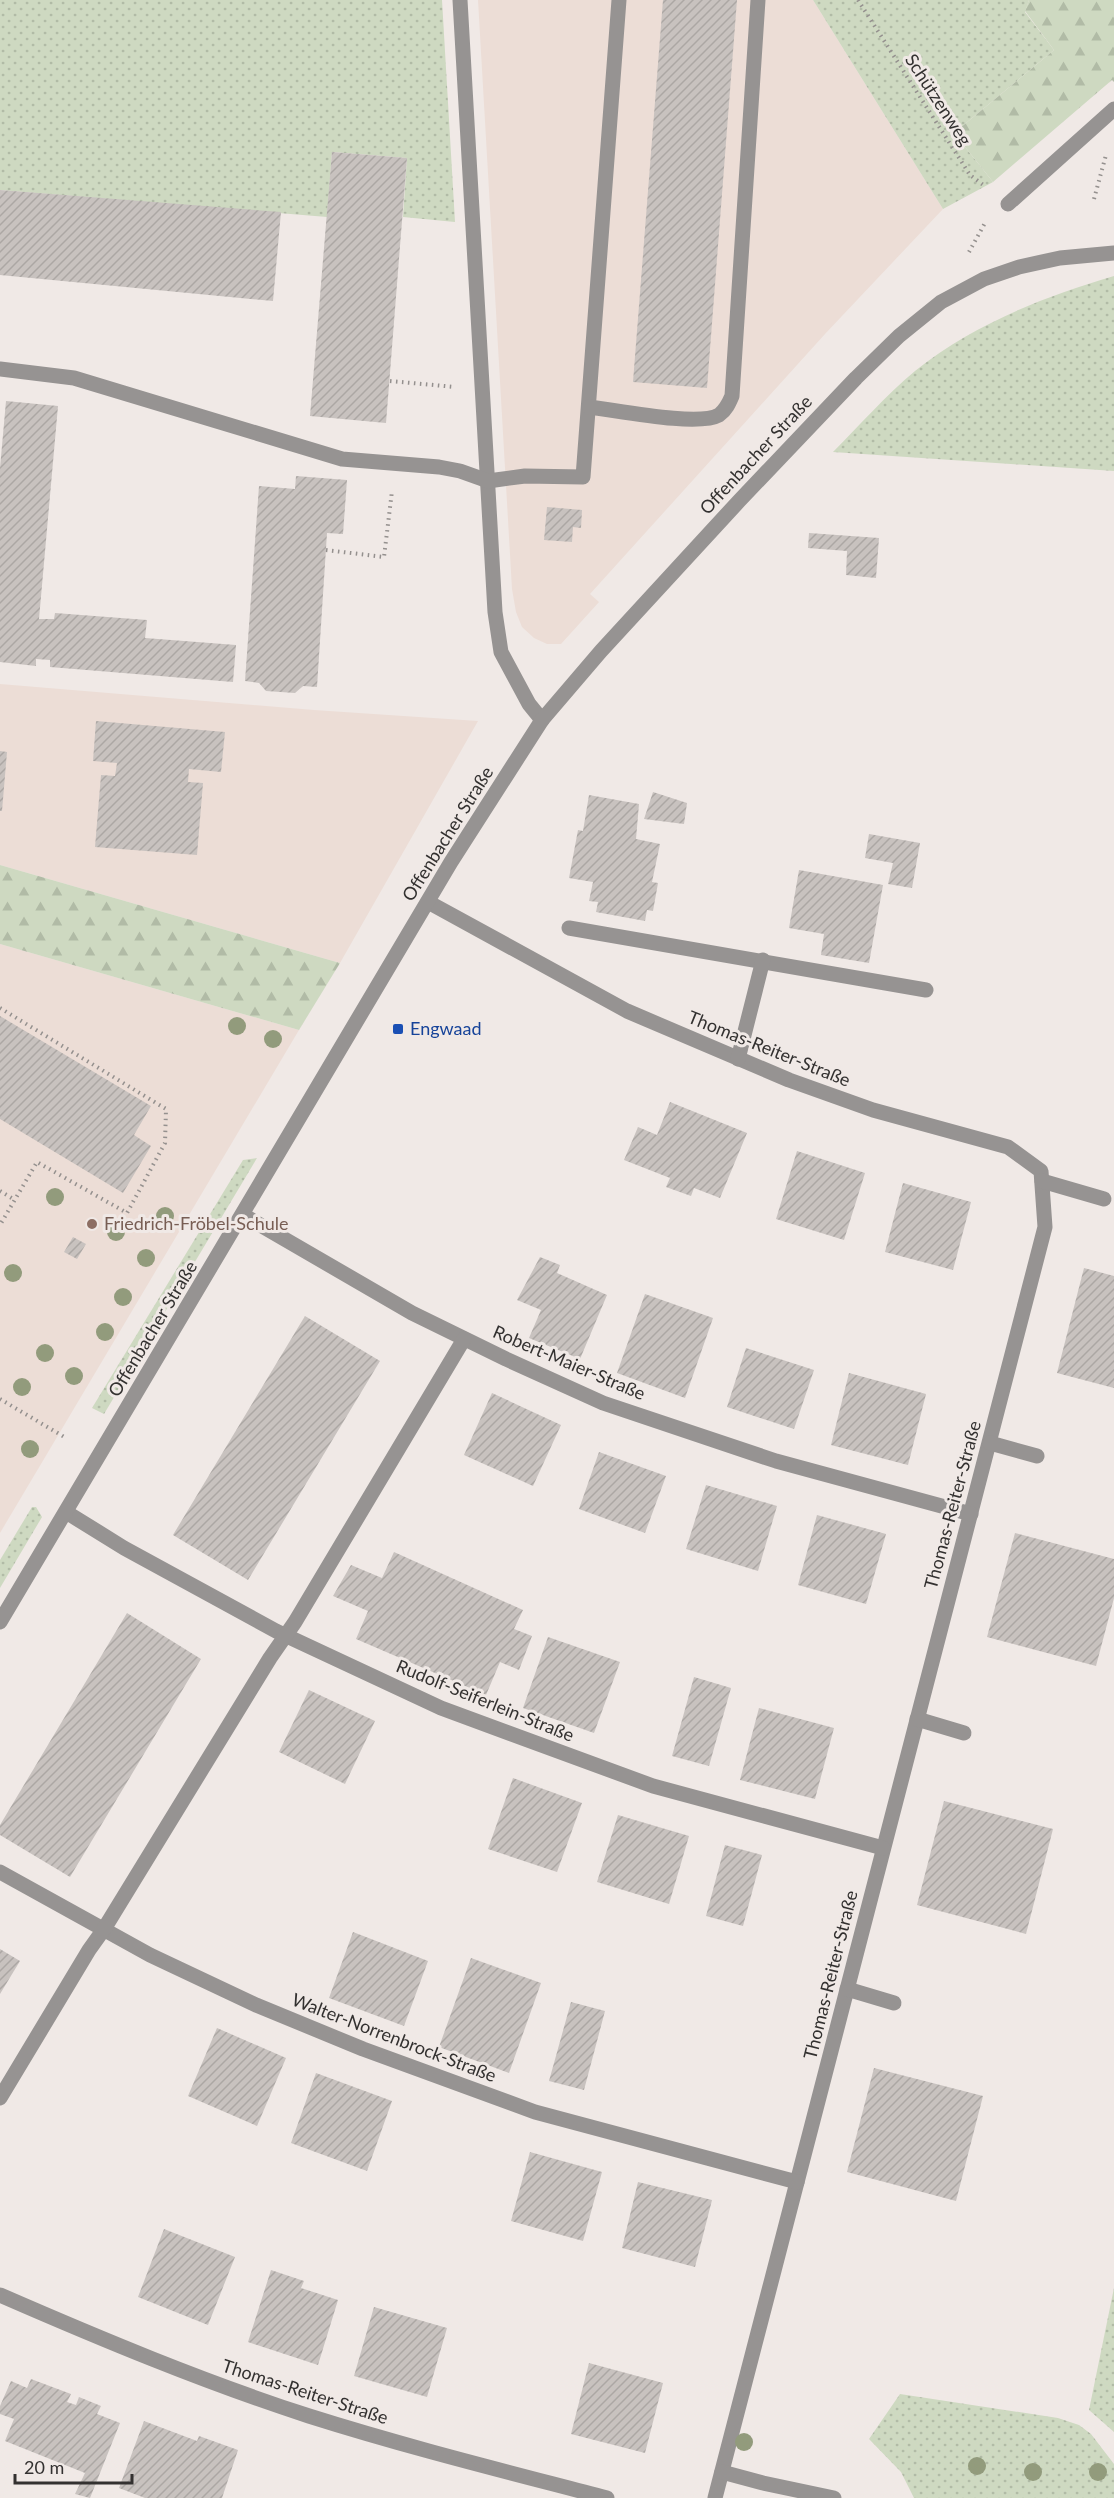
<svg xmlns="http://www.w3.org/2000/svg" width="1114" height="2498" font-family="Lato,sans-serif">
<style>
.built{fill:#ecddd6}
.grass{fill:url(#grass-dots)}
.forest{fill:url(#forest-firs)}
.building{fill:url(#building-hatch)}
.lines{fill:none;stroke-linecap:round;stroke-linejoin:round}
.path{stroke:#94908e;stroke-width:4;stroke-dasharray:1.5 4.5;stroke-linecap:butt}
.minor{stroke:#969392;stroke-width:15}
.tree{fill:#929b7c}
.transit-dot{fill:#1a4fb4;stroke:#f0e9e6;stroke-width:2}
.education-dot{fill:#8d6e63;stroke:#f0e9e6;stroke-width:2}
.labels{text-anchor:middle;stroke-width:6;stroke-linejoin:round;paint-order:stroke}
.street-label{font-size:18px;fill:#333130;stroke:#f0e9e6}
.transit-label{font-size:18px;fill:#164399;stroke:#f0e9e6;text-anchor:start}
.education-label{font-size:18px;fill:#785e54;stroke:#f0e9e6;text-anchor:start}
</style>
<defs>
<pattern id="grass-dots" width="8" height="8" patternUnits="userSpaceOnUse" patternTransform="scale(1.5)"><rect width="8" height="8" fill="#ced9c1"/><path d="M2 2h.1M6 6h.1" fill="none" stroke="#b1bba6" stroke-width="1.8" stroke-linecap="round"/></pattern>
<pattern id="forest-firs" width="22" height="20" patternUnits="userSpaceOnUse" patternTransform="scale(1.5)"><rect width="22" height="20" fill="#ced9c1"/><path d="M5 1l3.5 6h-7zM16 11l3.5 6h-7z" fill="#b1bba6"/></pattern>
<pattern id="building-hatch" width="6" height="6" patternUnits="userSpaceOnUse" patternTransform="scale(1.5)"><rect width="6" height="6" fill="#c8c2bf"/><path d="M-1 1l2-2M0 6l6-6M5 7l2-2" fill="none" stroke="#aca7a4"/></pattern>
</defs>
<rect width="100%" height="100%" fill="#f0e9e6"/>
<g class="built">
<path d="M 478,0 L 813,0 L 943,209 L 825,334 L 590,594 L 599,602 L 561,644 L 547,644 L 534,638 L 522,627 L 516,612 L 512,589 Z"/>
<path d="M 0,684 L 314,710 L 478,721 L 340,963 L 0,865 Z"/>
<path d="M 0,944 L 299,1030 L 0,1533 Z"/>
</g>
<g class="grass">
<path d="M 0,0 L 442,0 L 455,222 L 403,217 L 407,158 L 332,152 L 327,217 L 0,190 Z"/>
<path d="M 813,0 L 1029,0 L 1025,12 L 1054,50 L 954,133 L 993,182 L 943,209 Z"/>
<path d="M 1114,276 L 1114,471 L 833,452 C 860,425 886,395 915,371 C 974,324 1043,297 1114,276 Z"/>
<path d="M 257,1158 L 104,1414 L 92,1408 L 243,1160 Z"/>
<path d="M 32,1507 L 36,1507 L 42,1517 L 0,1588 L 0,1560 Z"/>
<path d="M 1114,2288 L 1114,2432 L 1089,2410 Z"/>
<path d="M 900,2394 L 1058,2418 L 1079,2425 L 1091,2434 L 1114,2464 L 1114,2498 L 914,2498 L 901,2472 L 869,2439 Z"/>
</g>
<g class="forest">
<path d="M 1029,0 L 1114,0 L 1114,82 L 1112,80 L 993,182 L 954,133 L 1054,50 L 1025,11 Z"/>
<path d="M 0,865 L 340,963 L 299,1030 L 0,944 Z"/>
</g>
<g class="building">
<path d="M 663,0 L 737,0 L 707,388 L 633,382 Z"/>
<path d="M 332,152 L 407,158 L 386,423 L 310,416 Z"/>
<path d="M 0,190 L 281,212 L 273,301 L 0,275 Z"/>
<path d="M 6,401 L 58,406 L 39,619 L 54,619 L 55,613 L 147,620 L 145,638 L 236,645 L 233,682 L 50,667 L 50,660 L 36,659 L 36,666 L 0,662 L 0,468 Z"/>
<path d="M 296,476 L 347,480 L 343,534 L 327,533 L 317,687 L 303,686 L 295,693 L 266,691 L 259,683 L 245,681 L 259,486 L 295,489 Z"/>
<path d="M 547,507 L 582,510 L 581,528 L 573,527 L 572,542 L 544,540 Z"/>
<path d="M 809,533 L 879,538 L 876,578 L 846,575 L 847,551 L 808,548 Z"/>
<path d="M 96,721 L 225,732 L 221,772 L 189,769 L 188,782 L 203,783 L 197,855 L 95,847 L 101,775 L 115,776 L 117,763 L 93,761 Z"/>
<path d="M 0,751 L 7,752 L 2,811 L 0,811 Z"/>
<path d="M 653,792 L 687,803 L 684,824 L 644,819 Z"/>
<path d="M 589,795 L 639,804 L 636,839 L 660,844 L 652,882 L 658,883 L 653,911 L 647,910 L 645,921 L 596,912 L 598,902 L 589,901 L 593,882 L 569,878 L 578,830 L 583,831 Z"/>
<path d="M 869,834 L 920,843 L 912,888 L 888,884 L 893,863 L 865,858 Z"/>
<path d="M 799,870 L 883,885 L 869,963 L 821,955 L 824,934 L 789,928 Z"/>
<path d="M 0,1016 L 151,1106 L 134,1135 L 151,1146 L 123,1193 L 0,1119 Z"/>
<path d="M 670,1102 L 747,1133 L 720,1198 L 694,1188 L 691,1196 L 666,1187 L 670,1178 L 624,1160 L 638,1127 L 657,1135 Z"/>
<path d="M 797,1151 L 865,1173 L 844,1240 L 776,1219 Z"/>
<path d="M 903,1183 L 971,1202 L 953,1270 L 885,1252 Z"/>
<path d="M 73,1237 L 86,1244 L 77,1259 L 64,1252 Z"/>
<path d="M 540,1257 L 560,1265 L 557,1273 L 607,1295 L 580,1359 L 529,1338 L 541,1310 L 517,1300 Z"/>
<path d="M 1084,1268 L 1114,1276 L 1114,1388 L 1057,1373 Z"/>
<path d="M 645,1294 L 713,1318 L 685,1398 L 617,1373 Z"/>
<path d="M 305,1316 L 380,1361 L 248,1580 L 173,1535 Z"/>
<path d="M 746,1348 L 814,1370 L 794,1429 L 727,1407 Z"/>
<path d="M 849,1373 L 926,1394 L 908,1465 L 831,1445 Z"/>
<path d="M 492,1393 L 561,1425 L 533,1486 L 464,1455 Z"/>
<path d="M 599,1452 L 666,1476 L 645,1533 L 579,1509 Z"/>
<path d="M 706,1485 L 777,1506 L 758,1571 L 686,1549 Z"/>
<path d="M 817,1515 L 886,1534 L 866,1604 L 798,1585 Z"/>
<path d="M 1015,1533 L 1114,1559 L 1114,1598 L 1096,1666 L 987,1637 Z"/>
<path d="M 394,1552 L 523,1610 L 514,1629 L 532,1636 L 519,1670 L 500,1662 L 486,1695 L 356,1639 L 368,1611 L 333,1596 L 351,1565 L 382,1578 Z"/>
<path d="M 127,1613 L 201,1659 L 70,1877 L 0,1835 L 0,1825 Z"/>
<path d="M 548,1637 L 620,1662 L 594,1733 L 523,1708 Z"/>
<path d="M 694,1677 L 731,1688 L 709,1766 L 672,1756 Z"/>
<path d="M 309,1690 L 375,1721 L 345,1784 L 279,1752 Z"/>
<path d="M 759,1708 L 834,1728 L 815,1799 L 740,1780 Z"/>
<path d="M 513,1778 L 582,1803 L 557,1872 L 488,1849 Z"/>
<path d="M 944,1801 L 1053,1829 L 1026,1934 L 917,1905 Z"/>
<path d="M 618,1815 L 689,1836 L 669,1904 L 597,1882 Z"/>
<path d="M 725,1845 L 762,1855 L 743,1926 L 706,1916 Z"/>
<path d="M 353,1932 L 428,1961 L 404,2026 L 329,1998 Z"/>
<path d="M 0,1949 L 20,1961 L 0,1994 Z"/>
<path d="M 471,1958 L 541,1983 L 509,2073 L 439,2047 Z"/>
<path d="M 571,2002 L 605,2011 L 584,2090 L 549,2081 Z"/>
<path d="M 217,2028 L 286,2058 L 257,2126 L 188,2096 Z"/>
<path d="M 874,2068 L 983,2096 L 956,2201 L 847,2172 Z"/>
<path d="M 316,2073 L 392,2101 L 367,2171 L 291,2143 Z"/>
<path d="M 530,2152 L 602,2172 L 583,2241 L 511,2221 Z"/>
<path d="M 638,2182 L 712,2200 L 695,2267 L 622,2248 Z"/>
<path d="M 164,2229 L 235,2257 L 208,2325 L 138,2297 Z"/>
<path d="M 271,2270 L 304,2281 L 301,2288 L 338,2300 L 318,2365 L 248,2342 Z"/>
<path d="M 374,2307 L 447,2328 L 427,2397 L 354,2376 Z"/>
<path d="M 589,2363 L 663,2383 L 645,2453 L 571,2434 Z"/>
<path d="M 31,2379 L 71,2394 L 67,2402 L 76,2405 L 79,2397 L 101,2406 L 97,2414 L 120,2423 L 90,2498 L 75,2494 L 85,2473 L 5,2441 L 14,2419 L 0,2414 L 0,2406 L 11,2381 L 27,2388 Z"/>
<path d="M 144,2421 L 197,2441 L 199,2436 L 238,2450 L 222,2498 L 145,2498 L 119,2488 Z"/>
</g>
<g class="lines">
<g class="path">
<path d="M 858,0 L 970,175 L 986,187"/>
<path d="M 1094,199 L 1106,155"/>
<path d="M 969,252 L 986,221"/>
<path d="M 390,381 L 455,387"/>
<path d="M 326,550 L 384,557 L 392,491"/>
<path d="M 0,1008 L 166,1109 L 165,1143 L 127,1213 L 37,1162 L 0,1225"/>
<path d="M 0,1191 L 15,1200"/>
<path d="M 0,1399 L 66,1438"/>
</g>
<g class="minor">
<path d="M 460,0 L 495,612 L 501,652 L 529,704 L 542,720"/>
<path d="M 1008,204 L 1114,109"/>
<path d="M 0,369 L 74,378 L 342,459 L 439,467 L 460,471 L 488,481 L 525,476 L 583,477 L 619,0"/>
<path d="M 589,407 C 616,410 698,427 719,415 C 726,410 729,403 732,396 L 758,0"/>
<path d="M 428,902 L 627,1011 L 789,1080 L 873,1110 L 1008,1147 L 1041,1171 L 1045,1227 L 715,2498"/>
<path d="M 569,928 L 926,990"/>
<path d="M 738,1059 L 763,960"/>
<path d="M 1042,1181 L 1104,1199"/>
<path d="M 243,1215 L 412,1313 L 506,1359 L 603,1403 L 776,1461 L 971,1514"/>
<path d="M 990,1443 L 1037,1456"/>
<path d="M 66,1512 L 124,1548 L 276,1631 L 441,1708 L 653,1786 L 883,1848"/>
<path d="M 0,1622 L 451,862 L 542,720 L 601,651 L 739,501 L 856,378 L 899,336 L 941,302 L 984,279 L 1019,267 L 1060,258 L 1114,253"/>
<path d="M 917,1719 L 964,1733"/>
<path d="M 0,1872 L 150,1955 L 256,2005 L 363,2049 L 535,2112 L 797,2182"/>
<path d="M 847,1989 L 894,2003"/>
<path d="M 0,2098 L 89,1950 L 104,1929 L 270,1658 L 295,1622 L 464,1339"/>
<path d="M 0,2295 C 101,2339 204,2382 309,2416 C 407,2447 508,2472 607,2498"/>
<path d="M 722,2472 L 763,2483 L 834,2498"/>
</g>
</g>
<g class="tree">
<circle cx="237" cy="1026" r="9"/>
<circle cx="273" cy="1039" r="9"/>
<circle cx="55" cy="1197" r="9"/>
<circle cx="165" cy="1216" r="9"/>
<circle cx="116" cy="1232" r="9"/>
<circle cx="146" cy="1258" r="9"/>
<circle cx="13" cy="1273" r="9"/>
<circle cx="123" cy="1297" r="9"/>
<circle cx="105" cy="1332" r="9"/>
<circle cx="45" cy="1353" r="9"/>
<circle cx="74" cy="1376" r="9"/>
<circle cx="22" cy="1387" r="9"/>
<circle cx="30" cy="1449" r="9"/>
<circle cx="744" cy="2442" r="9"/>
<circle cx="977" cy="2466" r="9"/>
<circle cx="1033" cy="2472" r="9"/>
<circle cx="1098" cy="2472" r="9"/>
</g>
<rect class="transit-dot" x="392" y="1023" width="12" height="12" rx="3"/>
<circle class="education-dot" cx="92" cy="1224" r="6"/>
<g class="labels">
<g class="street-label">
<text transform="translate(938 100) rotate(57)" y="6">Schützenweg</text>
<text transform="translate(756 455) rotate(-47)" y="6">Offenbacher Straße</text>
<text transform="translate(448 834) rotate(-58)" y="6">Offenbacher Straße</text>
<text transform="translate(769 1049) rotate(22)" y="6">Thomas-Reiter-Straße</text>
<text transform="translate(153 1329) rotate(-59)" y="6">Offenbacher Straße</text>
<text transform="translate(569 1363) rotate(23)" y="6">Robert-Maier-Straße</text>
<text transform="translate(953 1505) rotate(-75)" y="6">Thomas-Reiter-Straße</text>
<text transform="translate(485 1701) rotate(22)" y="6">Rudolf-Seiferlein-Straße</text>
<text transform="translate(831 1975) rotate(-76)" y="6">Thomas-Reiter-Straße</text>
<text transform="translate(394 2038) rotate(21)" y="6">Walter-Norrenbrock-Straße</text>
<text transform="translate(305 2392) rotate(18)" y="6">Thomas-Reiter-Straße</text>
</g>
<g class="transit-label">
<text x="410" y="1035">Engwaad</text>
</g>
<g class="education-label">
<text x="104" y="1230">Friedrich-Fröbel-Schule</text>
</g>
</g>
<path d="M15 2474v9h117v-9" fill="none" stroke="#333130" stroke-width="3"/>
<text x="24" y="2474" font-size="18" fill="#333130" stroke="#f0e9e6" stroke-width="4.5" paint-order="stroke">20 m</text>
</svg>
